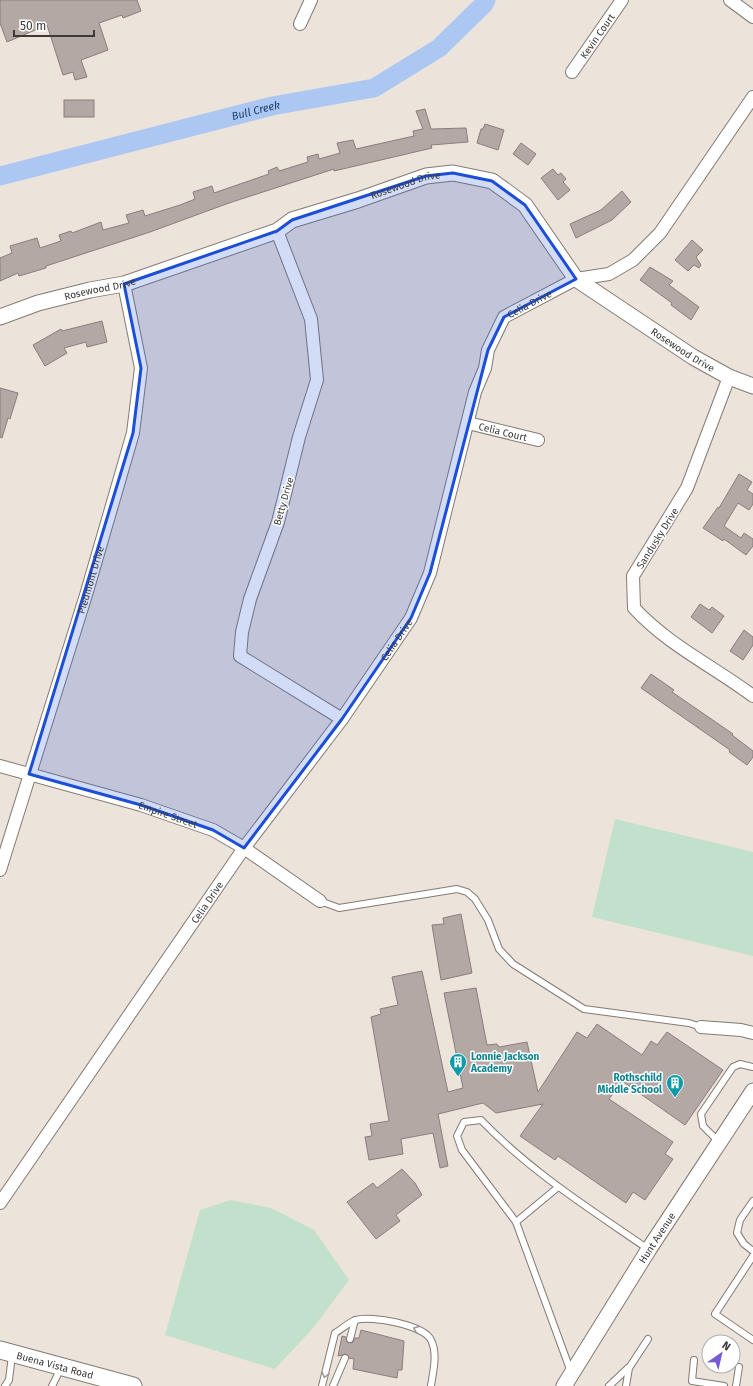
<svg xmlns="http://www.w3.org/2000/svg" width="753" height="1386" font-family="'Fira Sans',sans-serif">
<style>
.green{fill:#c2e1cd}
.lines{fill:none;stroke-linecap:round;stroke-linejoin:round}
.river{stroke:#acc8f2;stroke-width:19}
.building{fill:#b4a8a5;stroke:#897e7c}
.service-casing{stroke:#837b74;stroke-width:8}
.minor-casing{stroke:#837b74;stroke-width:14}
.tertiary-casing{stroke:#837b74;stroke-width:17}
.secondary-casing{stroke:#837b74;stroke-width:19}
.service{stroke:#fff;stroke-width:6}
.minor{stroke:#fff;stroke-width:12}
.tertiary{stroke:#fff;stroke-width:15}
.secondary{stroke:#fff;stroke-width:17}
.oneway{stroke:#9e9c9a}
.marked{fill:#1d4ed8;fill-opacity:0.2;stroke:#1d4ed8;stroke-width:3;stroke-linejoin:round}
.labels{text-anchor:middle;stroke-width:3;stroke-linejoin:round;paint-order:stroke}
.street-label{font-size:10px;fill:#3c3936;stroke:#fff}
.culture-label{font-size:10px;font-weight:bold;fill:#0d838f;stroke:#fff;text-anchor:start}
.water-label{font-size:11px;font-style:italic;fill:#193d6f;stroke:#fff}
</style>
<rect width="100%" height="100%" fill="#ece3db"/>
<g class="green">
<path d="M 615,819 L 753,852 L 753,956 L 592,917 Z"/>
<path d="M 231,1200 L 271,1208 L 314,1230 L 349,1280 L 314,1327 L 275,1369 L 165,1335 L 200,1210 Z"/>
</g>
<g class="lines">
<path class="river" id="s1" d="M 0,176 L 272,106 L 374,88 L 439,48 L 484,4 L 486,0"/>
</g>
<g class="building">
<path d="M 0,0 L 137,0 L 141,11 L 123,18 L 122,15 L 99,23 L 108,50 L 81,60 L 87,77 L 75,80 L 73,72 L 63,75 L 47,25 L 7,42 L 0,23 Z"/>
<rect x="64" y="100" width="30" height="17"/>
<path d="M 425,109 L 431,129 L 466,128 L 468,142 L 431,145 L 432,148 L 334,171 L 334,169 L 229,203 L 150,232 L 46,266 L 46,268 L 19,276 L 18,273 L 0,281 L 0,258 L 12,253 L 10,246 L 37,238 L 40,248 L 61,241 L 59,235 L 71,231 L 72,233 L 101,222 L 103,230 L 129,223 L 126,215 L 143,210 L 145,216 L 180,205 L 195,199 L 193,192 L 212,186 L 214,193 L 269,174 L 268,171 L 277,167 L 279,171 L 308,162 L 307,157 L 318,154 L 319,159 L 340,153 L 337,143 L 353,140 L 356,149 L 414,136 L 413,131 L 423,129 L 416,111 Z"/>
<path d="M 485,124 L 504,130 L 498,150 L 477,143 L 481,129 L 483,129 Z"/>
<path d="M 521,143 L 536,154 L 528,165 L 513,154 Z"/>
<path d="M 553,169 L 558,175 L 561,173 L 566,179 L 563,182 L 570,190 L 558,200 L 541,178 Z"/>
<path d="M 622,191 L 631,202 L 612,220 L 576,238 L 570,224 L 601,210 Z"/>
<path d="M 692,240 L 703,250 L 696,257 L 701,265 L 699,268 L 694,265 L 688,271 L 675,260 Z"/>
<path d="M 650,267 L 673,281 L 669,285 L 699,307 L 691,320 L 671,305 L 672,303 L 640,280 Z"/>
<path d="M 102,321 L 107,342 L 87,347 L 86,342 L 64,348 L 67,353 L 45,366 L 33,345 L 61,329 L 62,331 Z"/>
<path d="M 0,388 L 18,393 L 10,419 L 8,418 L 2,438 L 0,437 Z"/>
<path d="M 739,474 L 752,482 L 747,490 L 753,494 L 753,504 L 749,510 L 738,503 L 724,526 L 741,538 L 744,533 L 753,539 L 753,546 L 746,555 L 724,539 L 723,541 L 703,528 L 718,507 L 719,508 Z"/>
<path d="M 700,604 L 709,610 L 712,607 L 724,616 L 712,633 L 691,617 Z"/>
<path d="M 744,630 L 753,637 L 753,645 L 743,660 L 730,651 Z"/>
<path d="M 651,674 L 674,690 L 672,692 L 733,734 L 732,735 L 753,751 L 753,757 L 747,765 L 729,752 L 730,750 L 641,688 Z"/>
<path d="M 461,914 L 472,973 L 441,980 L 432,925 L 444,924 L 443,918 Z"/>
<path d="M 422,971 L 448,1092 L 463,1088 L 444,993 L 476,988 L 487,1045 L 497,1044 L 499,1047 L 527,1042 L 538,1092 L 577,1032 L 587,1038 L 597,1024 L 642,1055 L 651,1041 L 657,1045 L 667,1032 L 723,1070 L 685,1125 L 622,1081 L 609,1099 L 673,1142 L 665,1154 L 673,1159 L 645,1200 L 633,1192 L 626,1203 L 558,1156 L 555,1160 L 520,1136 L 543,1104 L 496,1113 L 483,1103 L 438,1114 L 448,1166 L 440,1168 L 433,1133 L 401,1139 L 403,1154 L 369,1160 L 365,1137 L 372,1136 L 370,1124 L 389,1121 L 371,1017 L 381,1014 L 380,1009 L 398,1005 L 392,977 Z"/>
<path d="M 402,1169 L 415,1183 L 422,1195 L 396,1215 L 400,1221 L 376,1239 L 347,1202 L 373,1183 L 377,1188 Z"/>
<path d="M 361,1330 L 404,1341 L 402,1370 L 398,1370 L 397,1378 L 353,1369 L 354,1359 L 349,1358 L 346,1354 L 338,1356 L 342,1336 L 346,1337 L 347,1342 L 352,1343 L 355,1338 L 359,1338 Z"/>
</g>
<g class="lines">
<defs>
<g id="service">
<path d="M 320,901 L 339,908 L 457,889 L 467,892 L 475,899 L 488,920 L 499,949 L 513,964 L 584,1009 L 689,1023 L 701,1027"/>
<path d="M 719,1142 L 703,1126 L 701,1114 L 733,1067 L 740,1064 L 753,1067"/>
<path d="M 753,1201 L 740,1220 L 737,1233 L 744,1244 L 753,1251"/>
<path d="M 516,1222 L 557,1188"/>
<path d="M 753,1256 L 715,1314 L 753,1340"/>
<path d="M 350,1339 L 355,1320"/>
<path d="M 694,1360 L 692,1381 L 724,1386"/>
<path d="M 571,1372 L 516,1222 L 462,1150 L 457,1136 L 464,1122 L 481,1120 C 531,1172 590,1209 648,1249"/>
<path d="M 5,1386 L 9,1380 L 12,1355"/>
<path d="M 52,1386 L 61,1368"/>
<path d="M 322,1386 L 335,1333 C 342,1329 349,1322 356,1320 C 371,1315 424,1325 431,1340 C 438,1354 433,1371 431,1386"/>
<path d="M 333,1386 L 345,1358"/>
<path d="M 609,1386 L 628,1368"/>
<path d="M 626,1386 L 629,1368 L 648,1339"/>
<path d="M 736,1386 L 739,1367"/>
</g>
<g id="minor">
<path d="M 730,0 L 753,17"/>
<path d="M 300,24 L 311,0"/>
<path id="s2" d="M 572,72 L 622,0"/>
<path d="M 277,231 L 311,319 L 317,380 L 299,437 L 278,522 L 250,599 L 242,632 L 240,656 L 342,719"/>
<path d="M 729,377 L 687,488 L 633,576 L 634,608 C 668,645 713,666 753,696"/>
<path id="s3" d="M 468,423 L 538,440"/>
<path id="s4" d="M 0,766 L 141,805 L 213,830 L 244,848 L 320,901"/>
<path id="s5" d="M 0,870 L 86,595 L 133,433 L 141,368 L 124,284"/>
<path d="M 701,1027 L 741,1030 L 753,1033"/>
<path id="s6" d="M 0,1203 L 244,848 L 342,719 L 411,618 L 430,573 L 475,392 L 485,368 L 488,350 L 504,317 L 576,279 L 609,274 L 633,260 L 660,233 L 753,97"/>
</g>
<g id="tertiary">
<path id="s7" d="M 0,317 L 38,303 L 90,290 L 124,284 L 277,231 L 292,220 L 358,200 L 426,176 L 453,173 L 492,181 L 525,205 L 576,279 L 693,357 L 729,377 L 753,386"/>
<path id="s8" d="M 564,1386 L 649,1249 L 753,1091"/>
</g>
<g id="secondary">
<path id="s9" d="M 0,1350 L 133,1386"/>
</g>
</defs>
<use href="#service" class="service-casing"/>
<use href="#minor" class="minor-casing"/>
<use href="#tertiary" class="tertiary-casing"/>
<use href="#secondary" class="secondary-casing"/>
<use href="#service" class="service"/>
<use href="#minor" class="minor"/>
<use href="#tertiary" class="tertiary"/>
<use href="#secondary" class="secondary"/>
</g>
<defs><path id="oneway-chevron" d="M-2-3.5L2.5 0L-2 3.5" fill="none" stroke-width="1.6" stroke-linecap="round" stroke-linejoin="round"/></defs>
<g class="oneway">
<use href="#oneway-chevron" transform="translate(416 1329) rotate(-158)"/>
<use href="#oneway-chevron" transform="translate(325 1375) rotate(104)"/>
</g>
<path class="marked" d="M 453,173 L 492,181 L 525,205 L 576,279 L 504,317 L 488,350 L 430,573 L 411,618 L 342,719 L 244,848 L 213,830 L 141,805 L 29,774 L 133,433 L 141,368 L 124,284 L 277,231 L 292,220 L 426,176 Z"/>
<defs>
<symbol id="building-pin" viewBox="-11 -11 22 30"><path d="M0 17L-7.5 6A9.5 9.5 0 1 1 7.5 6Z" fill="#0f9aa8" stroke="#fff"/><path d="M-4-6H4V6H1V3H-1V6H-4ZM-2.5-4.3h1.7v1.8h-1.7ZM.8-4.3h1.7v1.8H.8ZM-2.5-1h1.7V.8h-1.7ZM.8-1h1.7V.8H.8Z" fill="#fff"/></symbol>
</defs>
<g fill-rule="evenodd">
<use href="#building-pin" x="448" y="1052" width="20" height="27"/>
<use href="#building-pin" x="665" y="1073" width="20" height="27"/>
</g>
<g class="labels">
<g class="street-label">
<text dy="4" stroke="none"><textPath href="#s2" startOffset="44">Kevin Court</textPath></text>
<text dy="4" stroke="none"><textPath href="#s7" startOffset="428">Rosewood Drive</textPath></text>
<text dy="4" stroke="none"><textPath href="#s7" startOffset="104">Rosewood Drive</textPath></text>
<text dy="4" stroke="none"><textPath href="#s6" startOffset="1060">Celia Drive</textPath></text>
<text dy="4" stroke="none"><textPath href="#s7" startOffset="776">Rosewood Drive</textPath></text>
<text dy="4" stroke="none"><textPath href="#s3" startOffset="36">Celia Court</textPath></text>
<text transform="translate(283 501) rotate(-74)" y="4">Betty Drive</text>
<text transform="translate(657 538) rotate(-58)" y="4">Sandusky Drive</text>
<text dy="4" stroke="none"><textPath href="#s5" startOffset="304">Piedmont Drive</textPath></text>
<text dy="4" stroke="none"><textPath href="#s6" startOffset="689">Celia Drive</textPath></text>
<text dy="4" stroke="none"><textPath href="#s4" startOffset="175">Empire Street</textPath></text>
<text dy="4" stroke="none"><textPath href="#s6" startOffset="365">Celia Drive</textPath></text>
<text dy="4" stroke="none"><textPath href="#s8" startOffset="175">Hunt Avenue</textPath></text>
<text dy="4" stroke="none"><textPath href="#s9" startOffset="57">Buena Vista Road</textPath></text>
</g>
<g class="culture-label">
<text x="471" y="1060">Lonnie Jackson<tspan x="471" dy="12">Academy</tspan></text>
<text x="662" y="1081" text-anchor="end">Rothschild<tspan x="662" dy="12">Middle School</tspan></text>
</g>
<g class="water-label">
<text dy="4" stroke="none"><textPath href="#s1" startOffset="264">Bull Creek</textPath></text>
</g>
</g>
<g transform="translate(721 1354) rotate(34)"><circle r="19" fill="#ffffff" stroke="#b1b0af"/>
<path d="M0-3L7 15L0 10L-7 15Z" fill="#775bd6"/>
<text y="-6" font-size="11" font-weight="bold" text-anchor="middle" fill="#3c3936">N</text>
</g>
<path d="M14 30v6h80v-6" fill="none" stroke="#3c3936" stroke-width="2"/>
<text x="20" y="30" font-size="12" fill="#3c3936" stroke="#ffffff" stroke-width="3" paint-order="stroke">50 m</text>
</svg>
